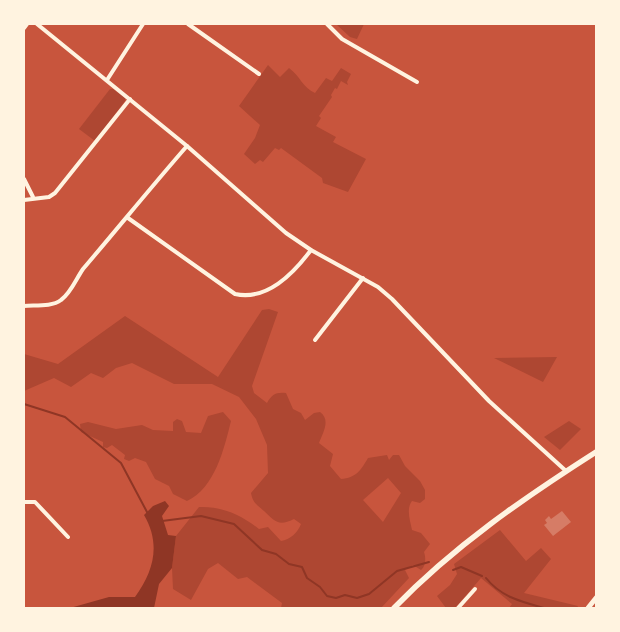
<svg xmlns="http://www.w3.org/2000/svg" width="620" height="632" font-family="Roboto,sans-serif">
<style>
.green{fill:#ae4732;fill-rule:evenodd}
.water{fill:#8f3625}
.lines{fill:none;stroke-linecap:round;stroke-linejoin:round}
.stream{stroke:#8f3625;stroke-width:2}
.building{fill:#d67c66}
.minor{stroke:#fff3e0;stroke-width:4}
.tertiary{stroke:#fff3e0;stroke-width:5}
.secondary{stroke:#fff3e0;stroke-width:5.5}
</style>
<rect width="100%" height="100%" fill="#c8553d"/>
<g class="green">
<path d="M 336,24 L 364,24 L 357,39 L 350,37 Z"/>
<path d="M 268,65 L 280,77 L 289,68 C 300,76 303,88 315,93 L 326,78 L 332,81 L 341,68 L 351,74 L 347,82 L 348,85 L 341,81 L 337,89 L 335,88 L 331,95 L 332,97 L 319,116 L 321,118 L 316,126 L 336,137 L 333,142 L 366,159 L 348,192 L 323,183 L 322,178 L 281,148 L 279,150 L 275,148 L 263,162 L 260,160 L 255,164 L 244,154 L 255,138 L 260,125 L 239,106 Z"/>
<path d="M 110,89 L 113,89 L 125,98 L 125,101 L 95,141 L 79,129 Z"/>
<path d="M 269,309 L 278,312 L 252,386 L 254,393 L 267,403 C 272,394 276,392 286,393 L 293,409 L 301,413 L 305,420 L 314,413 L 320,412 C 331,420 323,432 319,443 L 333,454 L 330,466 L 341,479 C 356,478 361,470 368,458 L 387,455 L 389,460 L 393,455 L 399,455 L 405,466 L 420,481 L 425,490 L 425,499 L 420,503 L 412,501 C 406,509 410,520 412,530 L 421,533 L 430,544 L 424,552 C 426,558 426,566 421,570 L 413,565 L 405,570 L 409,578 L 381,608 L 281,608 L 282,603 L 247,577 L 238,579 L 218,563 L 208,569 L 191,600 L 173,589 L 172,568 L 176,536 L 199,507 C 222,506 241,515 259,529 L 268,527 L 281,541 C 290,540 298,532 301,524 L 294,519 C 278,527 275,521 264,511 C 256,504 253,503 251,493 L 268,473 L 267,445 L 256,419 L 239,397 L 212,384 L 174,384 L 132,363 L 116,368 L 103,378 L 91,373 L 71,387 L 54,378 L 24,391 L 24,354 L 58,364 L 125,316 L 218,377 L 262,310 ZM 388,478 L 401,493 L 383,522 L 363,500 Z"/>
<path d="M 557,357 L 543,382 L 494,358 Z"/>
<path d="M 223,412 L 231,421 C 224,449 215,488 187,501 L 173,494 L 169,486 L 155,479 L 146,462 L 135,458 L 129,461 L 124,459 L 125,455 L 112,445 L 107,448 L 103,447 L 103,442 L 81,432 L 80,424 L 88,422 L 116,429 L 142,425 L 153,430 L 173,431 L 173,422 L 177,419 L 182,421 L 186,432 L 201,433 L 208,416 Z"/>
<path d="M 569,421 L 581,429 L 560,450 L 544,437 Z"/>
<path d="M 500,530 L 526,561 L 541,548 L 551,559 L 524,593 L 578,606 L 577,608 L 509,608 L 512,604 L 481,578 L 455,608 L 446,608 L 437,596 L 450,585 L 457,574 L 454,564 Z"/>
</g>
<path class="water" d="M 165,501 L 169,506 L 162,516 L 168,535 L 176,536 L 172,568 L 159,584 L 154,608 L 70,608 L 109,597 L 135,597 C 154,571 161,544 144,515 L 153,506 Z"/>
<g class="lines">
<g class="stream">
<path d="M 24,404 L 65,417 L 121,463 L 147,512"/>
<path d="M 162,521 L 201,516 L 234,524 L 262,550 L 276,554 L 289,564 L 302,567 L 307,578 L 320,587 L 327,596 L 336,598 L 345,595 L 357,598 L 369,594 L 397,571 L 429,562"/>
<path d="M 453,570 L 461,567 L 482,576"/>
<path d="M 486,578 C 501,597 522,602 544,608"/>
</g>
</g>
<path class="building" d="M 562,511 L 571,522 L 553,536 L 544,525 L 547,523 L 545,520 L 549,516 L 551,519 Z"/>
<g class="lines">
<g class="minor">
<path d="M 37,24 L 187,146 L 286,233 L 311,250 L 378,287 L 392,299 L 489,401 L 566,471"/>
<path d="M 188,24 L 259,74"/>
<path d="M 327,24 L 342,39 L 417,82"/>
<path d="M 24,28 L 27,24"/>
<path d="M 107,80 L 143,24"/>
<path d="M 24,179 L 33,197"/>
<path d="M 24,200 L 49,197 L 55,193 L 130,99"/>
<path d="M 128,218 L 235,294 C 267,301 293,274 311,250"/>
<path d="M 24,306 C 35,305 52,307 61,300 C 71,293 76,279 83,269 C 118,228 152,186 187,146"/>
<path d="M 315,340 L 363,278"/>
<path d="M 24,502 L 35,502 L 68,537"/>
<path d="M 458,608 L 475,589"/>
</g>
<path class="tertiary" d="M 588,608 L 596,598"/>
<path class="secondary" d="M 394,608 C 454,546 524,498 596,452"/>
</g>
<rect width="620" height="632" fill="none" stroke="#fff3e0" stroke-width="50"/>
</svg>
